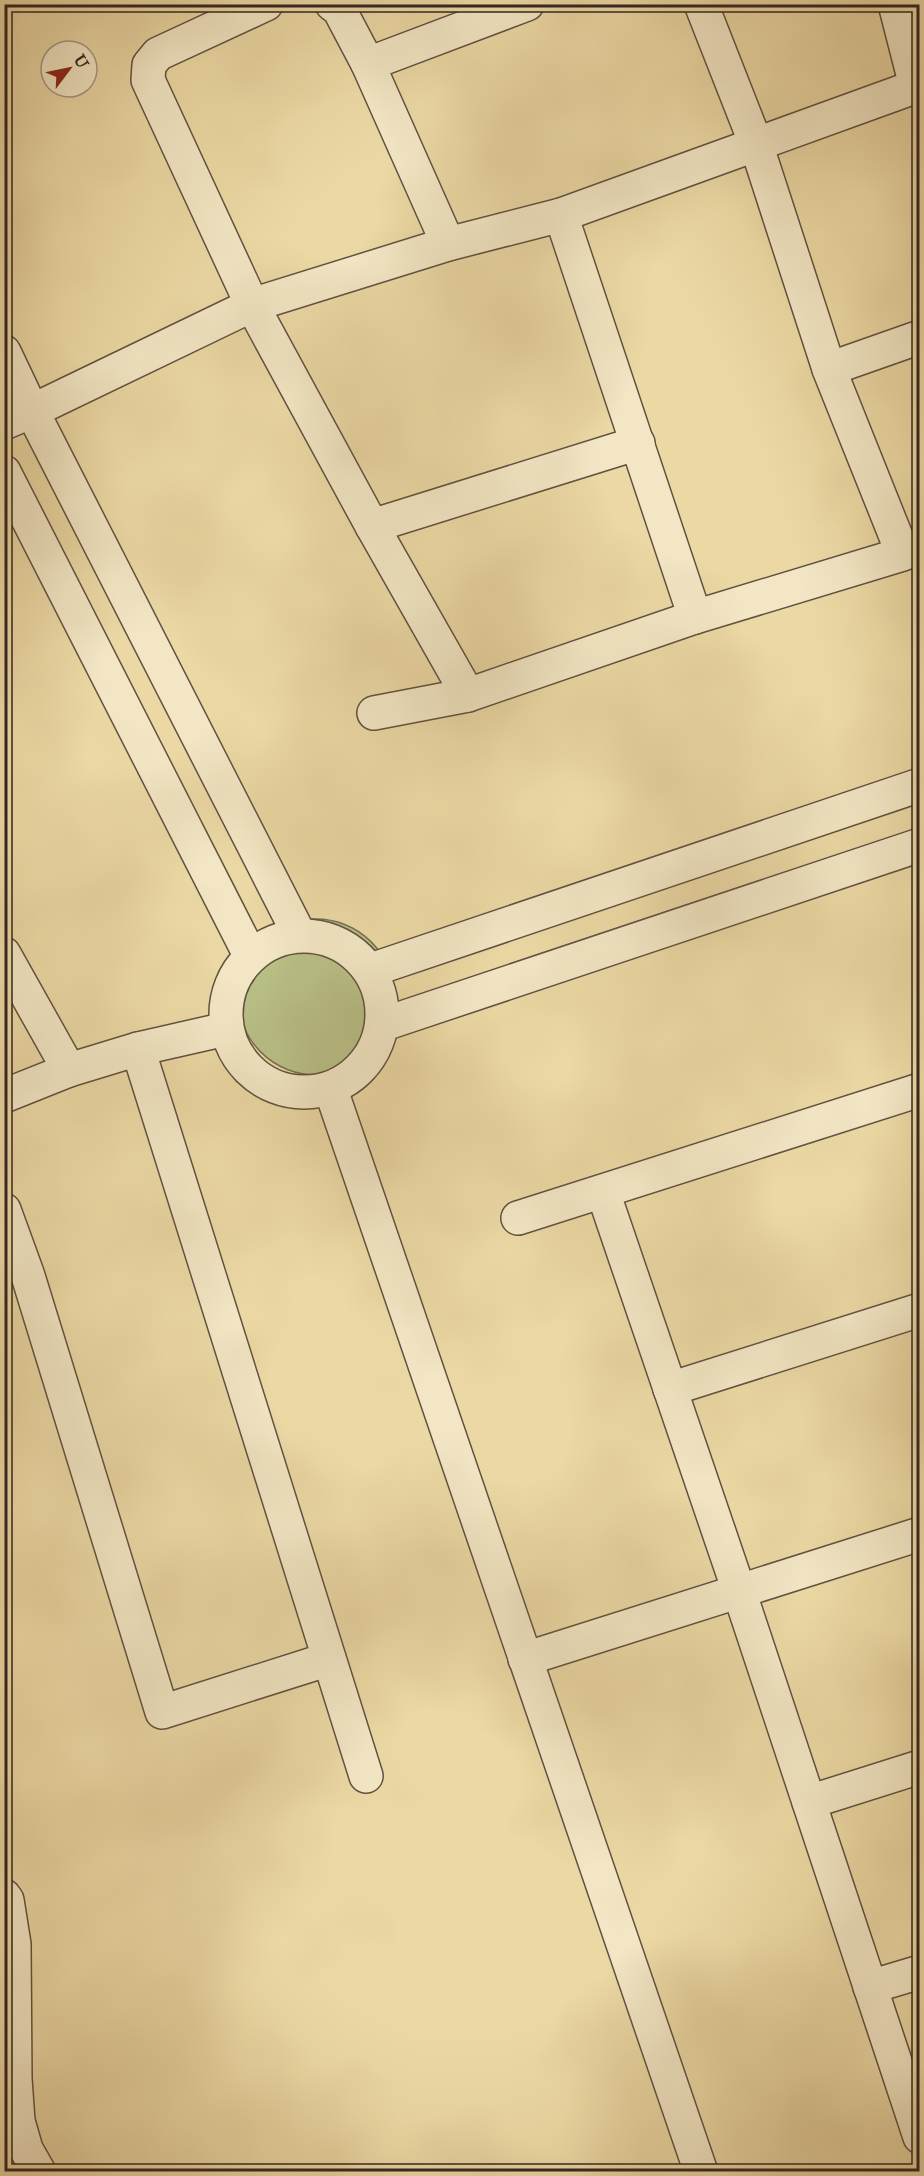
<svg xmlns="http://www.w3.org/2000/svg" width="924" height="2176" font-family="'IM FELL Great Primer',serif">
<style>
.green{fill:#b8bf85;stroke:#767252;stroke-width:1.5}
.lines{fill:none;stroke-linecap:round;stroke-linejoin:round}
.minor-casing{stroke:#615241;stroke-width:36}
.minor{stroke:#f2e6c4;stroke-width:33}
</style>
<rect width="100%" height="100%" fill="#ebd8a4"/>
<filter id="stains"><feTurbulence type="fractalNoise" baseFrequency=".00333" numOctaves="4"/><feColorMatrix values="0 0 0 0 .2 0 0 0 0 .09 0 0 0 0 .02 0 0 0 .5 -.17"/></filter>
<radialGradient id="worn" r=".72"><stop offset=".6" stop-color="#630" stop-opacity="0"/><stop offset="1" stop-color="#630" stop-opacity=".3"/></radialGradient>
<circle class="green" cx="316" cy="997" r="78"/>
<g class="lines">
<defs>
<g id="minor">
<path d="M 266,4 L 158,54 L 149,65 L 148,80 L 252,305 L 372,526 L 468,695"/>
<path d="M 332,4 L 339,9 L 368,64 L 527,4"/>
<path d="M 895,4 L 916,86"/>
<path d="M 368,64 L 448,244"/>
<path d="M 4,352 L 32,411 L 299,934"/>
<path d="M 829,369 L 920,337"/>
<path d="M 4,423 L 32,411 L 252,305 L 448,244 L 561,215 L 920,85"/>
<path d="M 4,472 L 250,955"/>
<path d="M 372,526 L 638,443"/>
<path d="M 695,617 L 903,554 L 829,369 L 756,144 L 701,4"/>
<path d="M 374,713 L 468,695 L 695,617 L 561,215"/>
<circle cx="304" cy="1014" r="78"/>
<path d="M 4,954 L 69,1070"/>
<path d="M 371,970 L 920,785"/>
<path d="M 384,1024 L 920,845"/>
<path d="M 138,1049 L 366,1776"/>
<path d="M 331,1090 L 701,2172"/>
<path d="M 4,1096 L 69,1070 L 138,1049 L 226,1029"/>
<path d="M 603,1192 L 739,1591 L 920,2137"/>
<path d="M 4,1210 L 28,1276 L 162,1712 L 329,1659"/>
<path d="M 518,1218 L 920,1090"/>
<path d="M 670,1389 L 920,1310"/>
<path d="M 525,1659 L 920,1534"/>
<path d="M 809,1802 L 920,1767"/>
<path d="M 4,1896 L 7,1900 L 14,1944 L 15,2079 L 18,2121 L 26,2149 L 39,2172"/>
<path d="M 870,1987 L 920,1972"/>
</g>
</defs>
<use href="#minor" class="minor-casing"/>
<use href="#minor" class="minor"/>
</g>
<rect width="924" height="2176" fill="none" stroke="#ebd8a4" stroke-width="24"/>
<rect x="6" y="6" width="912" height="2164" fill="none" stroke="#332520" stroke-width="3"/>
<rect x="12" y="12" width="900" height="2152" fill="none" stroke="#332520" stroke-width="1.5"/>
<g transform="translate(69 69) rotate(58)"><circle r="28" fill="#f2e6c4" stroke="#a69982" stroke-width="1.5"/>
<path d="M0-4.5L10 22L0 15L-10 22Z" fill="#8f2418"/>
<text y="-9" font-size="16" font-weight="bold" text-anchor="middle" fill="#332520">U</text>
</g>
<rect width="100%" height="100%" filter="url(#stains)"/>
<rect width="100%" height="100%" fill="url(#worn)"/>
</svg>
